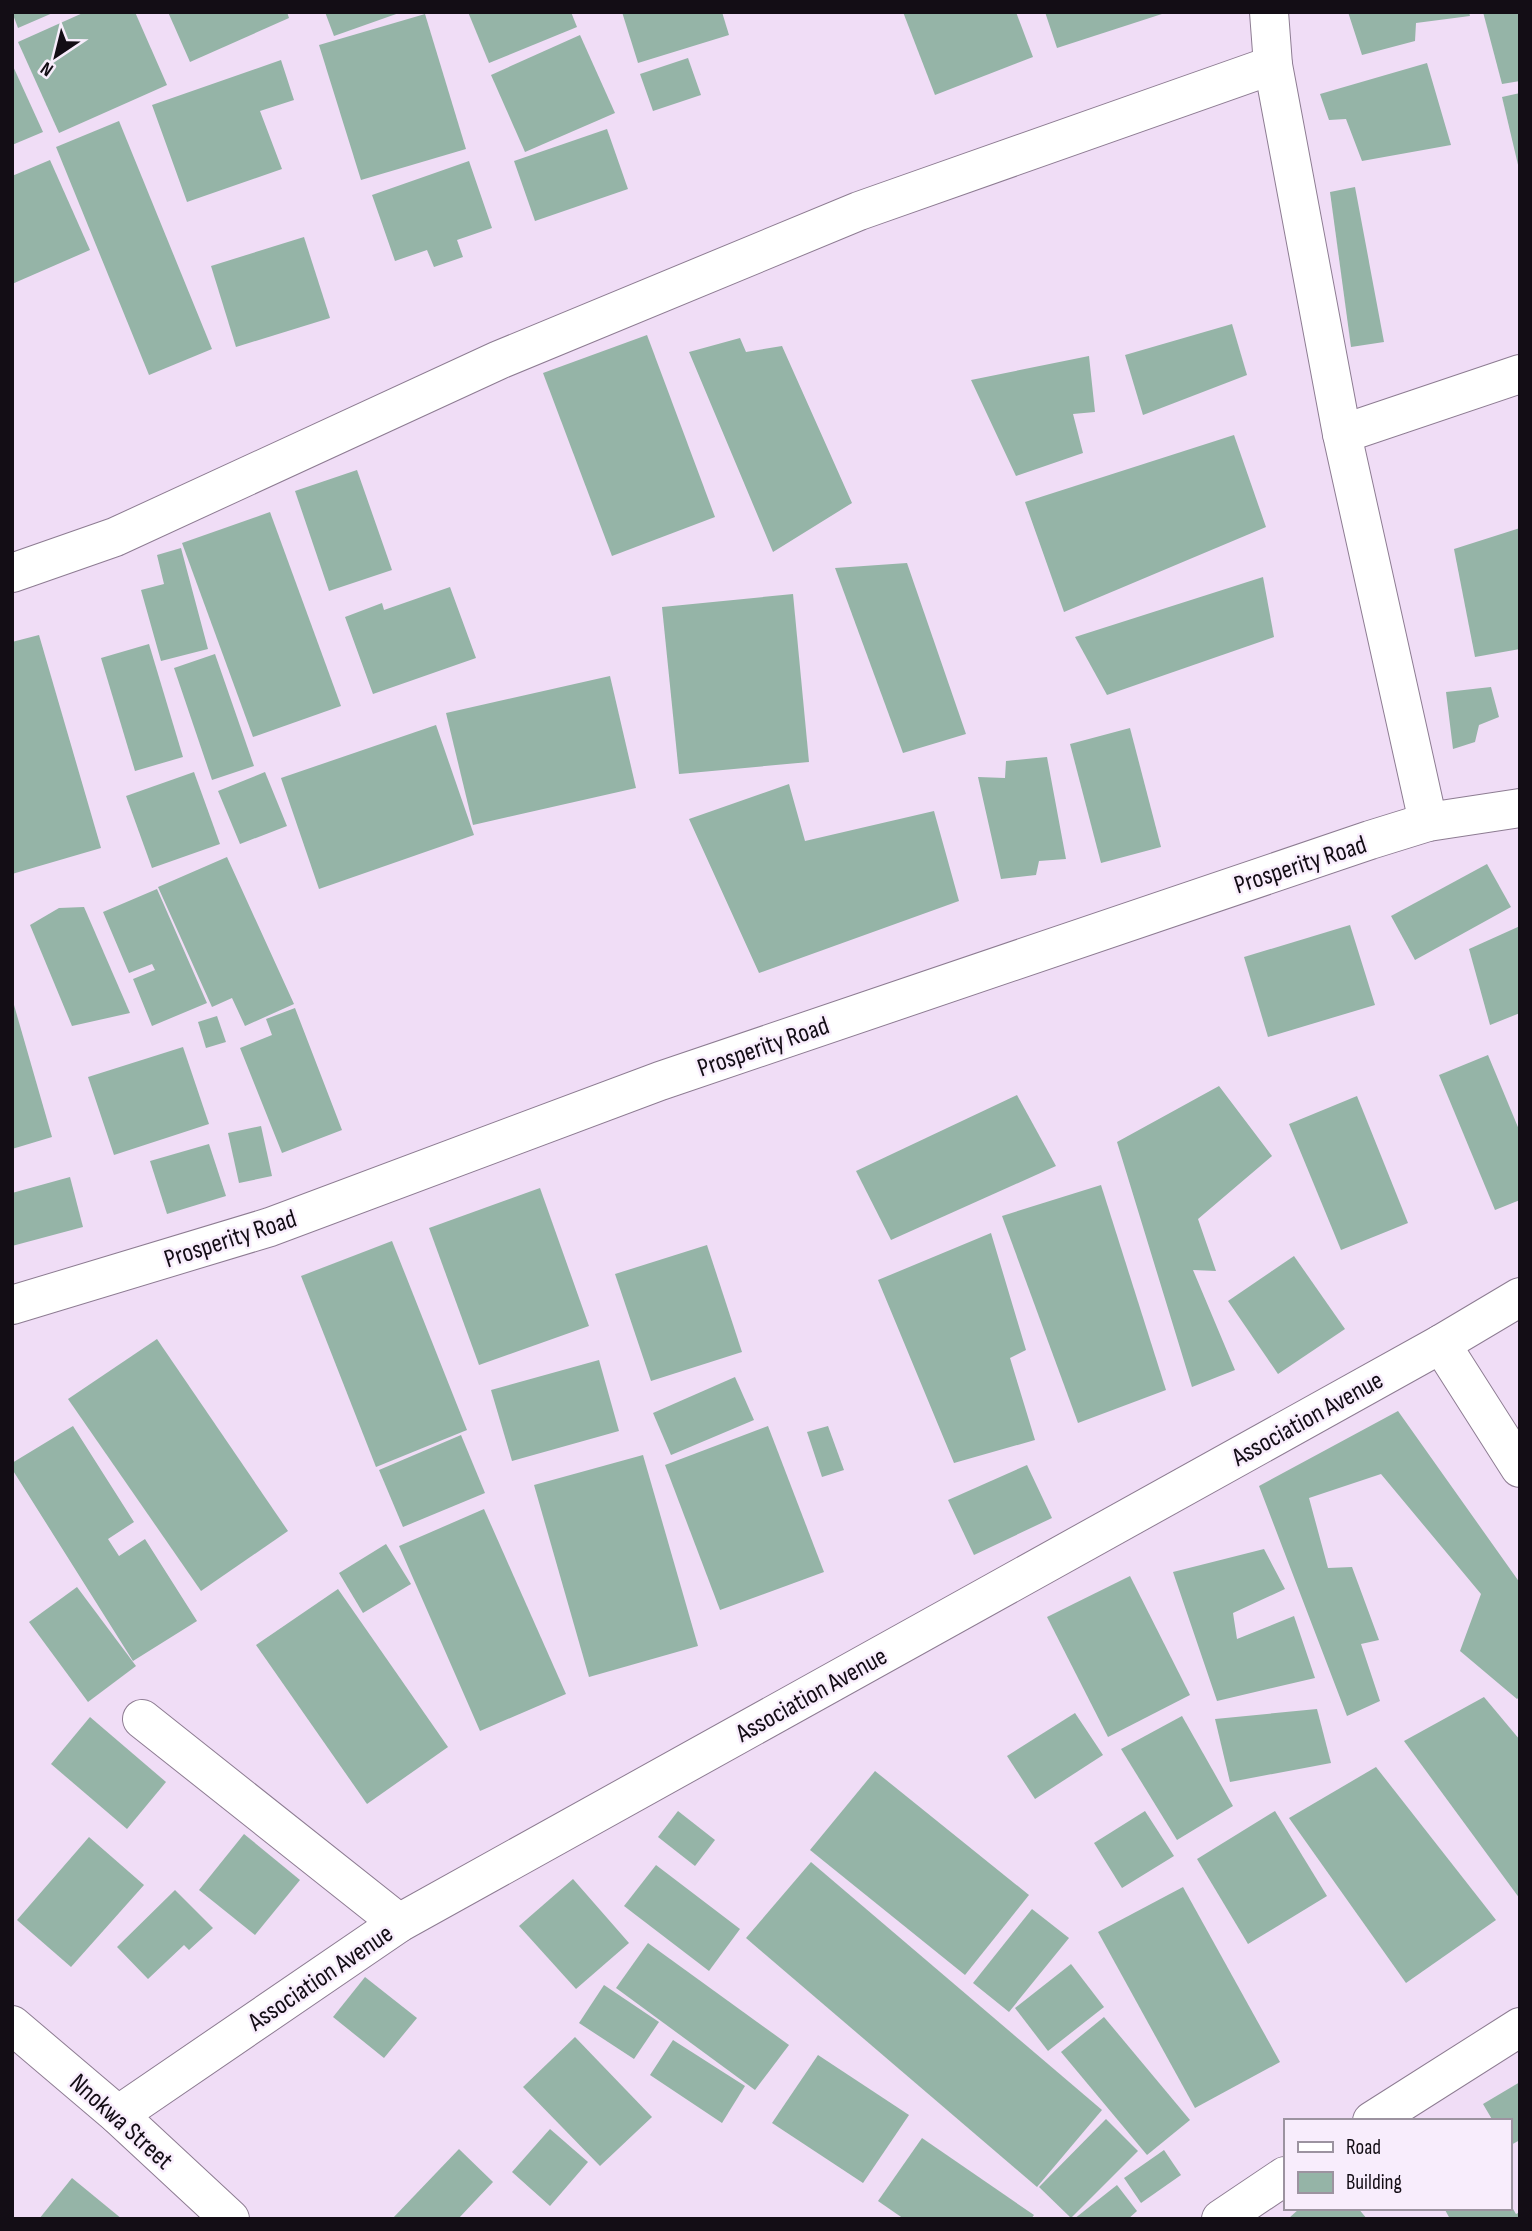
<svg xmlns="http://www.w3.org/2000/svg" width="1532" height="2231" font-family="'Sofia Sans Condensed',sans-serif">
<style>
.building{fill:#95b4a7}
.lines{fill:none;stroke-linecap:round;stroke-linejoin:round}
.minor-casing{stroke:#8d7c92;stroke-width:40}
.minor{stroke:#fff;stroke-width:38}
.labels{text-anchor:middle;stroke-width:5;stroke-linejoin:round;paint-order:stroke}
.street-label{font-size:26px;fill:#130d15;stroke:#f8edfc}
</style>
<rect width="100%" height="100%" fill="#f0ddf6"/>
<g class="building">
<path d="M 12,12 L 55,12 L 18,28 Z"/>
<path d="M 85,12 L 135,12 L 167,85 L 59,133 L 18,42 Z"/>
<path d="M 168,12 L 287,12 L 289,18 L 190,62 Z"/>
<path d="M 325,12 L 399,12 L 399,13 L 334,36 Z"/>
<path d="M 468,12 L 571,12 L 577,27 L 489,63 Z"/>
<path d="M 622,12 L 722,12 L 729,35 L 638,63 Z"/>
<path d="M 903,12 L 1016,12 L 1033,57 L 935,95 Z"/>
<path d="M 1045,12 L 1164,12 L 1165,13 L 1057,48 Z"/>
<path d="M 1348,12 L 1469,12 L 1470,16 L 1416,23 L 1415,41 L 1362,55 Z"/>
<path d="M 1483,12 L 1520,12 L 1520,81 L 1502,84 Z"/>
<path d="M 425,14 L 466,149 L 361,180 L 319,45 Z"/>
<path d="M 580,35 L 615,113 L 525,152 L 491,75 Z"/>
<path d="M 688,58 L 701,95 L 653,111 L 640,74 Z"/>
<path d="M 281,60 L 294,100 L 260,111 L 282,169 L 187,202 L 152,105 Z"/>
<path d="M 1427,63 L 1451,145 L 1362,161 L 1346,119 L 1329,120 L 1320,94 Z"/>
<path d="M 12,64 L 43,132 L 12,145 Z"/>
<path d="M 1520,93 L 1520,169 L 1519,169 L 1502,97 Z"/>
<path d="M 119,121 L 212,349 L 149,375 L 56,147 Z"/>
<path d="M 607,129 L 628,189 L 535,221 L 514,161 Z"/>
<path d="M 50,160 L 90,250 L 12,284 L 12,176 Z"/>
<path d="M 469,161 L 492,228 L 457,240 L 463,257 L 434,267 L 427,250 L 395,261 L 372,195 Z"/>
<path d="M 1355,187 L 1384,342 L 1351,347 L 1330,192 Z"/>
<path d="M 304,237 L 330,318 L 236,347 L 211,266 Z"/>
<path d="M 1232,324 L 1247,375 L 1143,415 L 1125,355 Z"/>
<path d="M 647,335 L 715,517 L 612,556 L 543,373 Z"/>
<path d="M 740,338 L 746,352 L 782,346 L 852,503 L 773,552 L 689,352 Z"/>
<path d="M 1089,356 L 1095,412 L 1073,414 L 1083,453 L 1016,476 L 971,380 Z"/>
<path d="M 1234,435 L 1266,527 L 1064,612 L 1025,502 Z"/>
<path d="M 357,470 L 392,570 L 329,591 L 295,491 Z"/>
<path d="M 270,512 L 341,706 L 253,737 L 182,543 Z"/>
<path d="M 1520,528 L 1520,649 L 1475,657 L 1454,549 Z"/>
<path d="M 181,548 L 208,649 L 161,661 L 141,590 L 164,584 L 157,555 Z"/>
<path d="M 907,563 L 966,734 L 903,753 L 835,568 Z"/>
<path d="M 1263,577 L 1274,637 L 1107,695 L 1075,637 Z"/>
<path d="M 450,587 L 476,658 L 373,694 L 345,617 L 382,603 L 384,610 Z"/>
<path d="M 793,594 L 809,762 L 679,774 L 662,607 Z"/>
<path d="M 39,635 L 101,848 L 12,874 L 12,642 Z"/>
<path d="M 149,644 L 183,757 L 135,771 L 101,658 Z"/>
<path d="M 215,654 L 254,766 L 212,780 L 174,668 Z"/>
<path d="M 610,676 L 636,788 L 473,825 L 446,713 Z"/>
<path d="M 1491,687 L 1499,717 L 1479,725 L 1475,742 L 1453,749 L 1446,692 Z"/>
<path d="M 436,725 L 474,835 L 319,889 L 281,778 Z"/>
<path d="M 1130,728 L 1161,847 L 1101,863 L 1070,744 Z"/>
<path d="M 1047,757 L 1066,859 L 1039,861 L 1036,875 L 1001,879 L 978,777 L 1005,778 L 1006,761 Z"/>
<path d="M 194,772 L 220,844 L 152,868 L 126,796 Z"/>
<path d="M 265,772 L 287,826 L 240,844 L 218,791 Z"/>
<path d="M 789,784 L 805,841 L 934,811 L 959,901 L 759,973 L 689,819 Z"/>
<path d="M 227,857 L 294,1004 L 245,1026 L 232,998 L 212,1007 L 158,887 Z"/>
<path d="M 1487,864 L 1511,907 L 1415,960 L 1391,916 Z"/>
<path d="M 157,889 L 207,1003 L 152,1026 L 133,979 L 155,970 L 152,964 L 129,973 L 103,912 Z"/>
<path d="M 84,907 L 130,1013 L 72,1026 L 30,925 L 59,908 Z"/>
<path d="M 1350,925 L 1375,1005 L 1268,1037 L 1244,957 Z"/>
<path d="M 1520,926 L 1520,1013 L 1490,1025 L 1469,949 Z"/>
<path d="M 12,998 L 52,1137 L 12,1149 Z"/>
<path d="M 295,1008 L 342,1130 L 282,1153 L 240,1048 L 272,1035 L 266,1019 Z"/>
<path d="M 217,1016 L 226,1042 L 206,1048 L 198,1022 Z"/>
<path d="M 183,1047 L 209,1124 L 114,1155 L 88,1077 Z"/>
<path d="M 1488,1055 L 1520,1132 L 1520,1200 L 1495,1210 L 1439,1075 Z"/>
<path d="M 1219,1086 L 1272,1156 L 1198,1219 L 1216,1271 L 1193,1270 L 1235,1370 L 1192,1387 L 1117,1142 Z"/>
<path d="M 1017,1095 L 1056,1166 L 891,1240 L 856,1171 Z"/>
<path d="M 1357,1096 L 1408,1223 L 1341,1250 L 1289,1124 Z"/>
<path d="M 261,1126 L 272,1176 L 239,1183 L 228,1133 Z"/>
<path d="M 209,1144 L 226,1196 L 167,1214 L 150,1161 Z"/>
<path d="M 70,1177 L 83,1227 L 12,1246 L 12,1193 Z"/>
<path d="M 1101,1185 L 1166,1390 L 1078,1423 L 1002,1216 Z"/>
<path d="M 540,1188 L 589,1326 L 479,1365 L 429,1228 Z"/>
<path d="M 991,1233 L 1026,1350 L 1010,1358 L 1035,1440 L 954,1463 L 878,1280 Z"/>
<path d="M 392,1241 L 467,1430 L 376,1467 L 301,1276 Z"/>
<path d="M 707,1245 L 742,1352 L 651,1381 L 615,1274 Z"/>
<path d="M 1294,1256 L 1345,1329 L 1278,1374 L 1228,1301 Z"/>
<path d="M 157,1339 L 288,1531 L 201,1591 L 68,1399 Z"/>
<path d="M 599,1360 L 619,1431 L 512,1461 L 491,1390 Z"/>
<path d="M 735,1377 L 754,1420 L 671,1455 L 653,1413 Z"/>
<path d="M 1398,1411 L 1520,1583 L 1520,1696 L 1517,1699 L 1460,1651 L 1481,1594 L 1381,1474 L 1309,1498 L 1328,1568 L 1352,1567 L 1379,1640 L 1361,1644 L 1380,1701 L 1347,1716 L 1259,1486 Z"/>
<path d="M 73,1426 L 134,1522 L 108,1539 L 119,1556 L 145,1539 L 197,1621 L 133,1661 L 12,1469 L 12,1463 Z"/>
<path d="M 768,1426 L 824,1572 L 720,1610 L 665,1465 Z"/>
<path d="M 828,1426 L 844,1470 L 822,1477 L 807,1432 Z"/>
<path d="M 461,1435 L 485,1493 L 403,1527 L 379,1470 Z"/>
<path d="M 643,1455 L 698,1646 L 589,1677 L 534,1485 Z"/>
<path d="M 1027,1465 L 1052,1518 L 974,1555 L 948,1500 Z"/>
<path d="M 484,1509 L 566,1694 L 480,1731 L 399,1546 Z"/>
<path d="M 386,1544 L 411,1584 L 363,1613 L 339,1573 Z"/>
<path d="M 1264,1549 L 1285,1589 L 1233,1613 L 1237,1639 L 1294,1616 L 1315,1678 L 1217,1701 L 1173,1572 Z"/>
<path d="M 1130,1576 L 1190,1695 L 1108,1737 L 1047,1617 Z"/>
<path d="M 77,1587 L 136,1666 L 88,1702 L 29,1622 Z"/>
<path d="M 338,1589 L 448,1747 L 367,1804 L 256,1645 Z"/>
<path d="M 1484,1697 L 1520,1740 L 1520,1899 L 1404,1741 Z"/>
<path d="M 1317,1709 L 1331,1763 L 1230,1782 L 1215,1719 Z"/>
<path d="M 1075,1713 L 1103,1755 L 1035,1799 L 1007,1756 Z"/>
<path d="M 1182,1716 L 1233,1806 L 1177,1840 L 1121,1749 Z"/>
<path d="M 90,1717 L 166,1782 L 127,1829 L 51,1764 Z"/>
<path d="M 1376,1767 L 1496,1920 L 1406,1983 L 1289,1818 Z"/>
<path d="M 875,1771 L 1029,1895 L 965,1975 L 810,1850 Z"/>
<path d="M 678,1811 L 715,1840 L 695,1866 L 658,1837 Z"/>
<path d="M 1145,1811 L 1174,1856 L 1122,1888 L 1094,1843 Z"/>
<path d="M 1275,1811 L 1327,1896 L 1248,1944 L 1197,1859 Z"/>
<path d="M 244,1834 L 300,1880 L 255,1935 L 199,1890 Z"/>
<path d="M 89,1837 L 144,1885 L 71,1967 L 17,1920 Z"/>
<path d="M 811,1862 L 1102,2110 L 1037,2187 L 746,1938 Z"/>
<path d="M 656,1865 L 740,1929 L 709,1971 L 624,1906 Z"/>
<path d="M 573,1879 L 629,1943 L 576,1989 L 519,1926 Z"/>
<path d="M 1183,1887 L 1280,2062 L 1195,2108 L 1098,1932 Z"/>
<path d="M 175,1890 L 213,1928 L 189,1950 L 184,1945 L 148,1979 L 117,1947 Z"/>
<path d="M 1032,1909 L 1069,1938 L 1009,2012 L 973,1983 Z"/>
<path d="M 648,1943 L 789,2045 L 755,2090 L 616,1988 Z"/>
<path d="M 1071,1964 L 1104,2007 L 1048,2051 L 1015,2008 Z"/>
<path d="M 365,1977 L 417,2018 L 384,2058 L 333,2017 Z"/>
<path d="M 604,1985 L 659,2022 L 634,2059 L 579,2023 Z"/>
<path d="M 1104,2017 L 1190,2120 L 1147,2155 L 1061,2052 Z"/>
<path d="M 575,2037 L 652,2117 L 600,2166 L 523,2087 Z"/>
<path d="M 673,2040 L 745,2086 L 722,2123 L 650,2075 Z"/>
<path d="M 818,2055 L 909,2115 L 863,2183 L 772,2123 Z"/>
<path d="M 1520,2082 L 1520,2140 L 1509,2146 L 1509,2121 L 1493,2121 L 1483,2104 Z"/>
<path d="M 1106,2119 L 1138,2151 L 1071,2218 L 1039,2187 Z"/>
<path d="M 550,2129 L 588,2162 L 550,2206 L 512,2172 Z"/>
<path d="M 922,2138 L 1034,2215 L 1031,2219 L 904,2219 L 878,2201 Z"/>
<path d="M 459,2149 L 493,2182 L 458,2219 L 392,2219 Z"/>
<path d="M 1164,2150 L 1181,2175 L 1141,2203 L 1124,2178 Z"/>
<path d="M 72,2178 L 122,2219 L 39,2219 Z"/>
<path d="M 1117,2185 L 1137,2211 L 1128,2219 L 1074,2219 Z"/>
<path d="M 1509,2202 L 1516,2214 L 1520,2212 L 1520,2219 L 1450,2219 L 1444,2208 L 1509,2208 Z"/>
<path d="M 1300,2208 L 1358,2208 L 1367,2219 L 1288,2219 Z"/>
</g>
<g class="lines">
<defs>
<g id="minor">
<path d="M 1269,12 L 1273,65 L 1342,434 L 1428,822"/>
<path d="M 1342,434 L 1520,374"/>
<path d="M 12,573 L 115,537 L 499,360 L 859,211 L 1273,65"/>
<path d="M 12,1305 L 270,1227 L 660,1081 L 1370,840 L 1428,822 L 1520,808"/>
<path d="M 1441,1344 L 1520,1468"/>
<path d="M 142,1719 L 399,1923"/>
<path d="M 12,2025 L 118,2115 L 230,2219"/>
<path d="M 118,2115 L 399,1923 L 1441,1344 L 1520,1297"/>
<path d="M 1372,2121 L 1520,2027"/>
<path d="M 1221,2219 L 1285,2176"/>
</g>
</defs>
<use href="#minor" class="minor-casing"/>
<use href="#minor" class="minor"/>
</g>
<g class="labels">
<g class="street-label">
<text transform="translate(1300 864) rotate(-18)" y="9">Prosperity Road</text>
<text transform="translate(763 1046) rotate(-19)" y="9">Prosperity Road</text>
<text transform="translate(230 1238) rotate(-18)" y="9">Prosperity Road</text>
<text transform="translate(1307 1418) rotate(-29)" y="9">Association Avenue</text>
<text transform="translate(811 1694) rotate(-29)" y="9">Association Avenue</text>
<text transform="translate(320 1977) rotate(-34)" y="9">Association Avenue</text>
<text transform="translate(122 2121) rotate(42)" y="9">Nnokwa Street</text>
</g>
</g>
<rect width="1532" height="2231" fill="none" stroke="#130d15" stroke-width="28"/>
<rect x="1284" y="2119" width="228" height="91" fill="#f8edfc" stroke="#9c93a0" stroke-width="2"/>
<rect x="1298" y="2142" width="35" height="10" fill="#ffffff" stroke="#9c93a0" stroke-width="2"/>
<text x="1346" y="2154" font-size="21" fill="#130d15">Road</text>
<rect x="1298" y="2172" width="35" height="21" fill="#95b4a7" stroke="#9c93a0" stroke-width="2"/>
<text x="1346" y="2189" font-size="21" fill="#130d15">Building</text>
<g transform="translate(56 56) rotate(215)" stroke="#f8edfc" stroke-width="5" paint-order="stroke">
<path d="M0-5L12 26L0 18L-12 26Z" fill="#130d15"/>
<text y="-10" font-size="19" font-weight="bold" text-anchor="middle" fill="#130d15">N</text>
</g>
</svg>
